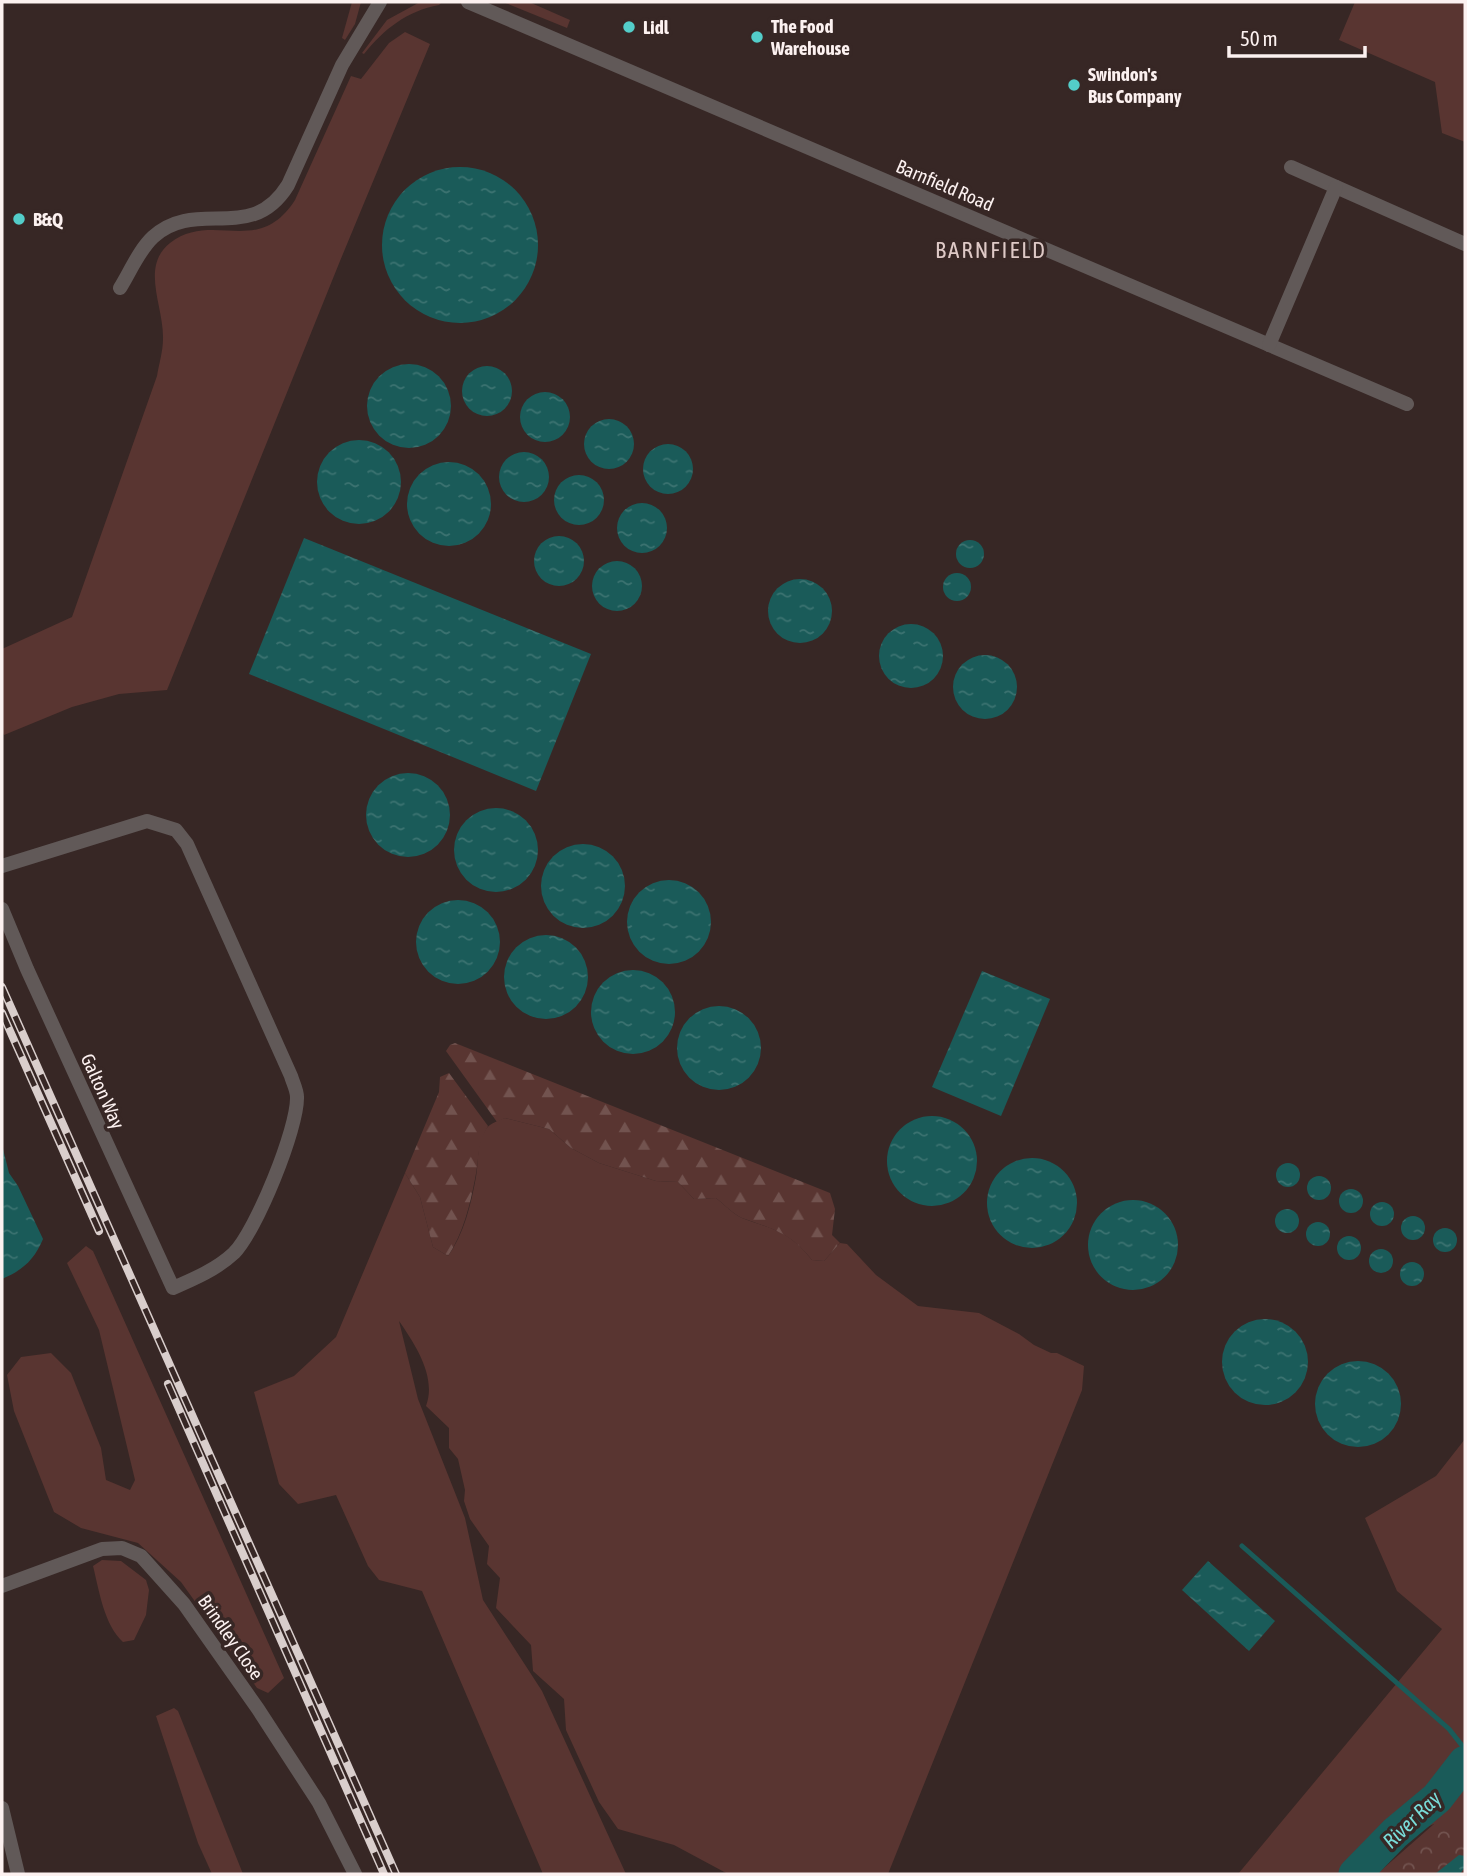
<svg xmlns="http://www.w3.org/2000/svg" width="1467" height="1876" font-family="'Asap Condensed',sans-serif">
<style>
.grass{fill:#593531}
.forest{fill:url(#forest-firs)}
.park{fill:url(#park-crowns)}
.water{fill:url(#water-ripples)}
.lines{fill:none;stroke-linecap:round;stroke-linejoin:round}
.stream{stroke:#1a5b59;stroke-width:5}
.river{stroke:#1a5b59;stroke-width:33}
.minor{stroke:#615958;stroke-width:14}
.rail-casing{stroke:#d9cecc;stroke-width:8}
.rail{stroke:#372725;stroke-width:5;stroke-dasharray:16;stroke-linecap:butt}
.poi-dot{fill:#53cdc9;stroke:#372725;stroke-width:2.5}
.labels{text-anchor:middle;stroke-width:7;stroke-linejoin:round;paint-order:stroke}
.poi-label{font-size:19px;font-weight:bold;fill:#fcf1f0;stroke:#372725;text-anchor:start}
.street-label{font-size:19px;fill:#fcf1f0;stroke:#372725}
.water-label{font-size:21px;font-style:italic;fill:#79dcd8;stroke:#372725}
.quarter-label{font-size:23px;letter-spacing:2px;fill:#dec9c6;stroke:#372725}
</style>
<defs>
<pattern id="forest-firs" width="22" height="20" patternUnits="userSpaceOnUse" patternTransform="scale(1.75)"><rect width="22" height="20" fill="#593531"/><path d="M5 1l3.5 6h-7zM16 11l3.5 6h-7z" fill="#72534f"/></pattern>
<pattern id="park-crowns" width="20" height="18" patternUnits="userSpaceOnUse" patternTransform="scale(1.75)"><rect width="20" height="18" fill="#593531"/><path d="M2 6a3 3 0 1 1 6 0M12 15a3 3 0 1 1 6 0" fill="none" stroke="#72534f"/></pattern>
<pattern id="water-ripples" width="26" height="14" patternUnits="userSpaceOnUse" patternTransform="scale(1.75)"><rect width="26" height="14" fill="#1a5b59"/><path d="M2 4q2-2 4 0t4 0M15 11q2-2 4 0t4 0" fill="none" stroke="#3c7371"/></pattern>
</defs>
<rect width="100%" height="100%" fill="#372725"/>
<g class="grass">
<path d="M 352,2 L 361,2 L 355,24 L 345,40 L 342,38 Z"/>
<path d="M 420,2 L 441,3 L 439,5 C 407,11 384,29 364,54 L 362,53 L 387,20 Z"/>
<path d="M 503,2 L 529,2 L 570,20 L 567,28 Z"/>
<path d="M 1355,2 L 1465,2 L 1465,142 L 1442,133 L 1435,82 L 1339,40 Z"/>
<path d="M 405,32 L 430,44 L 340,261 L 167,690 L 119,694 L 72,707 L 4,735 L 2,731 L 2,649 L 72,617 L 157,376 C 159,364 163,351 163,339 C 164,306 140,267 170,243 C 213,210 258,258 295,200 L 351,76 L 361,79 L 389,43 Z"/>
<path d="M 505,1118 L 549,1129 L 571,1148 L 599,1163 L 656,1181 L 678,1182 L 694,1199 L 716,1198 C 724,1204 733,1214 742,1218 C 774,1230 789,1231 812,1260 L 824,1261 L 840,1243 L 847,1244 L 876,1275 L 918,1306 L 979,1313 L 1019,1334 L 1034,1345 L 1051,1353 L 1057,1353 L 1084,1366 L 1082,1390 L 888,1874 L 728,1874 L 674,1845 L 618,1829 L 599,1802 L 566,1730 L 564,1699 L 533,1671 L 531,1645 L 496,1608 L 500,1578 L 487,1564 L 489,1546 L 470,1519 L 464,1501 L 465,1490 L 458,1459 L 449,1448 L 449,1428 L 426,1406 C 437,1377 415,1344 399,1321 L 418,1399 L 465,1518 L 483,1600 L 542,1691 L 626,1874 L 543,1874 L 422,1591 L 379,1580 L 368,1566 L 336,1495 L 298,1504 L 279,1484 L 254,1392 L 294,1376 L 336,1337 L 405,1173 L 420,1197 L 433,1247 L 448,1256 C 464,1234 471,1204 476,1177 C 479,1160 476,1144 486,1129 C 490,1123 498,1121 505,1118 Z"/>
<path d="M 86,1246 L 93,1251 L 284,1678 L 268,1693 L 257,1688 L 181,1582 L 138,1543 L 81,1528 L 54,1512 L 14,1411 L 7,1375 L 21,1357 L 51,1353 L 71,1373 L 101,1448 L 106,1480 L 130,1490 L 135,1480 L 99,1330 L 67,1263 Z"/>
<path d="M 1465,1439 L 1465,1856 L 1435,1874 L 1377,1874 L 1434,1824 L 1370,1852 L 1345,1874 L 1238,1874 L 1442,1629 L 1397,1591 L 1365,1518 L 1436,1476 Z"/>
<path d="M 102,1560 L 121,1561 L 146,1580 L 149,1590 L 146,1615 L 134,1640 L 123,1642 C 104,1625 99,1590 93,1566 Z"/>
<path d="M 174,1708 L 178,1711 L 243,1874 L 212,1874 L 198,1843 L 156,1716 Z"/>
</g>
<g class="forest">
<path d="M 455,1043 L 830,1193 L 835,1209 L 832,1235 L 840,1243 L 824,1261 L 812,1260 C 791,1233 773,1229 742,1218 C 733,1214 724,1204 716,1198 L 694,1199 L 678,1182 L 656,1181 L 599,1163 L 571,1148 L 549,1129 L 505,1118 L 497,1122 L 446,1051 L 450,1045 Z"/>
<path d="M 449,1073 L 488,1126 C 476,1147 480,1156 475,1179 C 470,1205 463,1234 448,1256 L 433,1247 L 420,1197 L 405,1173 L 439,1092 L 440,1077 Z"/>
</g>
<path class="park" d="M 1465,1819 L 1465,1874 L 1382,1874 L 1437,1822 L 1457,1827 Z"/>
<g class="water">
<circle cx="460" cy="245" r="78"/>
<circle cx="409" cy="406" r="42"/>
<circle cx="487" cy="391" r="25"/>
<circle cx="545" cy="417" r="25"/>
<circle cx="609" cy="444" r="25"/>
<circle cx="359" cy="482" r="42"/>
<circle cx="668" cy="469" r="25"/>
<circle cx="524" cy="477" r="25"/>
<circle cx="449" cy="504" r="42"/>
<circle cx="579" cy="500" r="25"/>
<circle cx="642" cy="528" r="25"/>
<circle cx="559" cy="561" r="25"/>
<path d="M 304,538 L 591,654 L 536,791 L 249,674 Z"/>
<circle cx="970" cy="554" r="14"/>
<circle cx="617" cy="586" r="25"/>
<circle cx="957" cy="587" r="14"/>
<circle cx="800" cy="611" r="32"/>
<circle cx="911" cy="656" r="32"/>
<circle cx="985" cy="687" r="32"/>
<circle cx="408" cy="815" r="42"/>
<circle cx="496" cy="850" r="42"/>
<circle cx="583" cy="886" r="42"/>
<circle cx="669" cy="922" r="42"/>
<circle cx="458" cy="942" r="42"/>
<circle cx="546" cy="977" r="42"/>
<circle cx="633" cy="1012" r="42"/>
<path d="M 982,971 L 1050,999 L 1001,1116 L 932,1087 Z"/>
<circle cx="719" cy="1048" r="42"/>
<circle cx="932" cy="1161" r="45"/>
<path d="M 2,1145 L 9,1173 L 18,1186 L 43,1239 C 34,1260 23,1270 2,1279 Z"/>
<circle cx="1032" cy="1203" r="45"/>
<circle cx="1288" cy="1175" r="12"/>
<circle cx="1319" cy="1188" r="12"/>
<circle cx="1351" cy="1201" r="12"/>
<circle cx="1133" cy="1245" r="45"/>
<circle cx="1382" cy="1214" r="12"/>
<circle cx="1287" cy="1221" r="12"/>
<circle cx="1413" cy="1228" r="12"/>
<circle cx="1318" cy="1234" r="12"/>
<circle cx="1445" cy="1240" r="12"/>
<circle cx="1349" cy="1248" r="12"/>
<circle cx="1381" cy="1261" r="12"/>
<circle cx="1412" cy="1274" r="12"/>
<circle cx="1265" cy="1362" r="43"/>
<circle cx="1358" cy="1404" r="43"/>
<path d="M 1208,1561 L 1275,1621 L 1249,1651 L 1182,1590 Z"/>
<path d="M 1459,1855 L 1465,1856 L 1465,1867 L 1460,1874 L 1435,1874 Z"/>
</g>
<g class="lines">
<path class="stream" d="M 1242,1546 L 1449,1729 L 1464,1748 L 1465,1764"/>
<path class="river" d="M 1355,1874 L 1395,1833 L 1437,1798 L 1465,1762"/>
<g class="minor">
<path d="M 468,2 L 1407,404"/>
<path d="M 1291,167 L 1465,244"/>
<path d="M 120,288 C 130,272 139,250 153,237 C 197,197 251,245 288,185 L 342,65 L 380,2"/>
<path d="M 1269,345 L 1336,187"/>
<path d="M 2,866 L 147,821 L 176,830 L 187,844 L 291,1076 C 293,1083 297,1090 297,1097 C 298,1128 256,1231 234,1253 C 217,1269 194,1279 173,1288 L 27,969 L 2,909"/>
<path d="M 2,1586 L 102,1549 L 122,1548 L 141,1556 L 184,1604 L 258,1709 L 319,1803 L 355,1874"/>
<path d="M 2,1808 L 18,1874"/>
</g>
<defs>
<g id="rail">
<path d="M 2,987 L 396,1874"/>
<path d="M 2,1013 L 99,1231"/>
<path d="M 168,1384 L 384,1874"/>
</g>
</defs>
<use href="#rail" class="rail-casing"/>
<use href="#rail" class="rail"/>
</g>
<g class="poi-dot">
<circle cx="629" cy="27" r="7"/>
<circle cx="757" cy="37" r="7"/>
<circle cx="1074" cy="85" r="7"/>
<circle cx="19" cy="219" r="7"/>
</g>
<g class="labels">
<g class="poi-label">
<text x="771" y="33">The Food<tspan x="771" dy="22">Warehouse</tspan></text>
<text x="643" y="34">Lidl</text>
<text x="1088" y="81">Swindon's<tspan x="1088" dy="22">Bus Company</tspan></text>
<text x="33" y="226">B&amp;Q</text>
</g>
<g class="street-label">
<text transform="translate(945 185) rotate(23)" y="7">Barnfield Road</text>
<text transform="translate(103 1091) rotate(66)" y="7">Galton Way</text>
<text transform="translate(231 1637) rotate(55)" y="7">Brindley Close</text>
</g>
<g class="water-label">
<text transform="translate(1412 1820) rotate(-44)" y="7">River Ray</text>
</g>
<g class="quarter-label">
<text x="991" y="258">BARNFIELD</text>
</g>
</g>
<rect width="1467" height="1876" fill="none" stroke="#fcf1f0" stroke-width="7"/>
<path d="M1229 46v10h136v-10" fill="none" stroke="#fcf1f0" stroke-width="3.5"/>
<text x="1240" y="46" font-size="21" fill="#fcf1f0" stroke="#372725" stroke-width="5" paint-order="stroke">50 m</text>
</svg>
